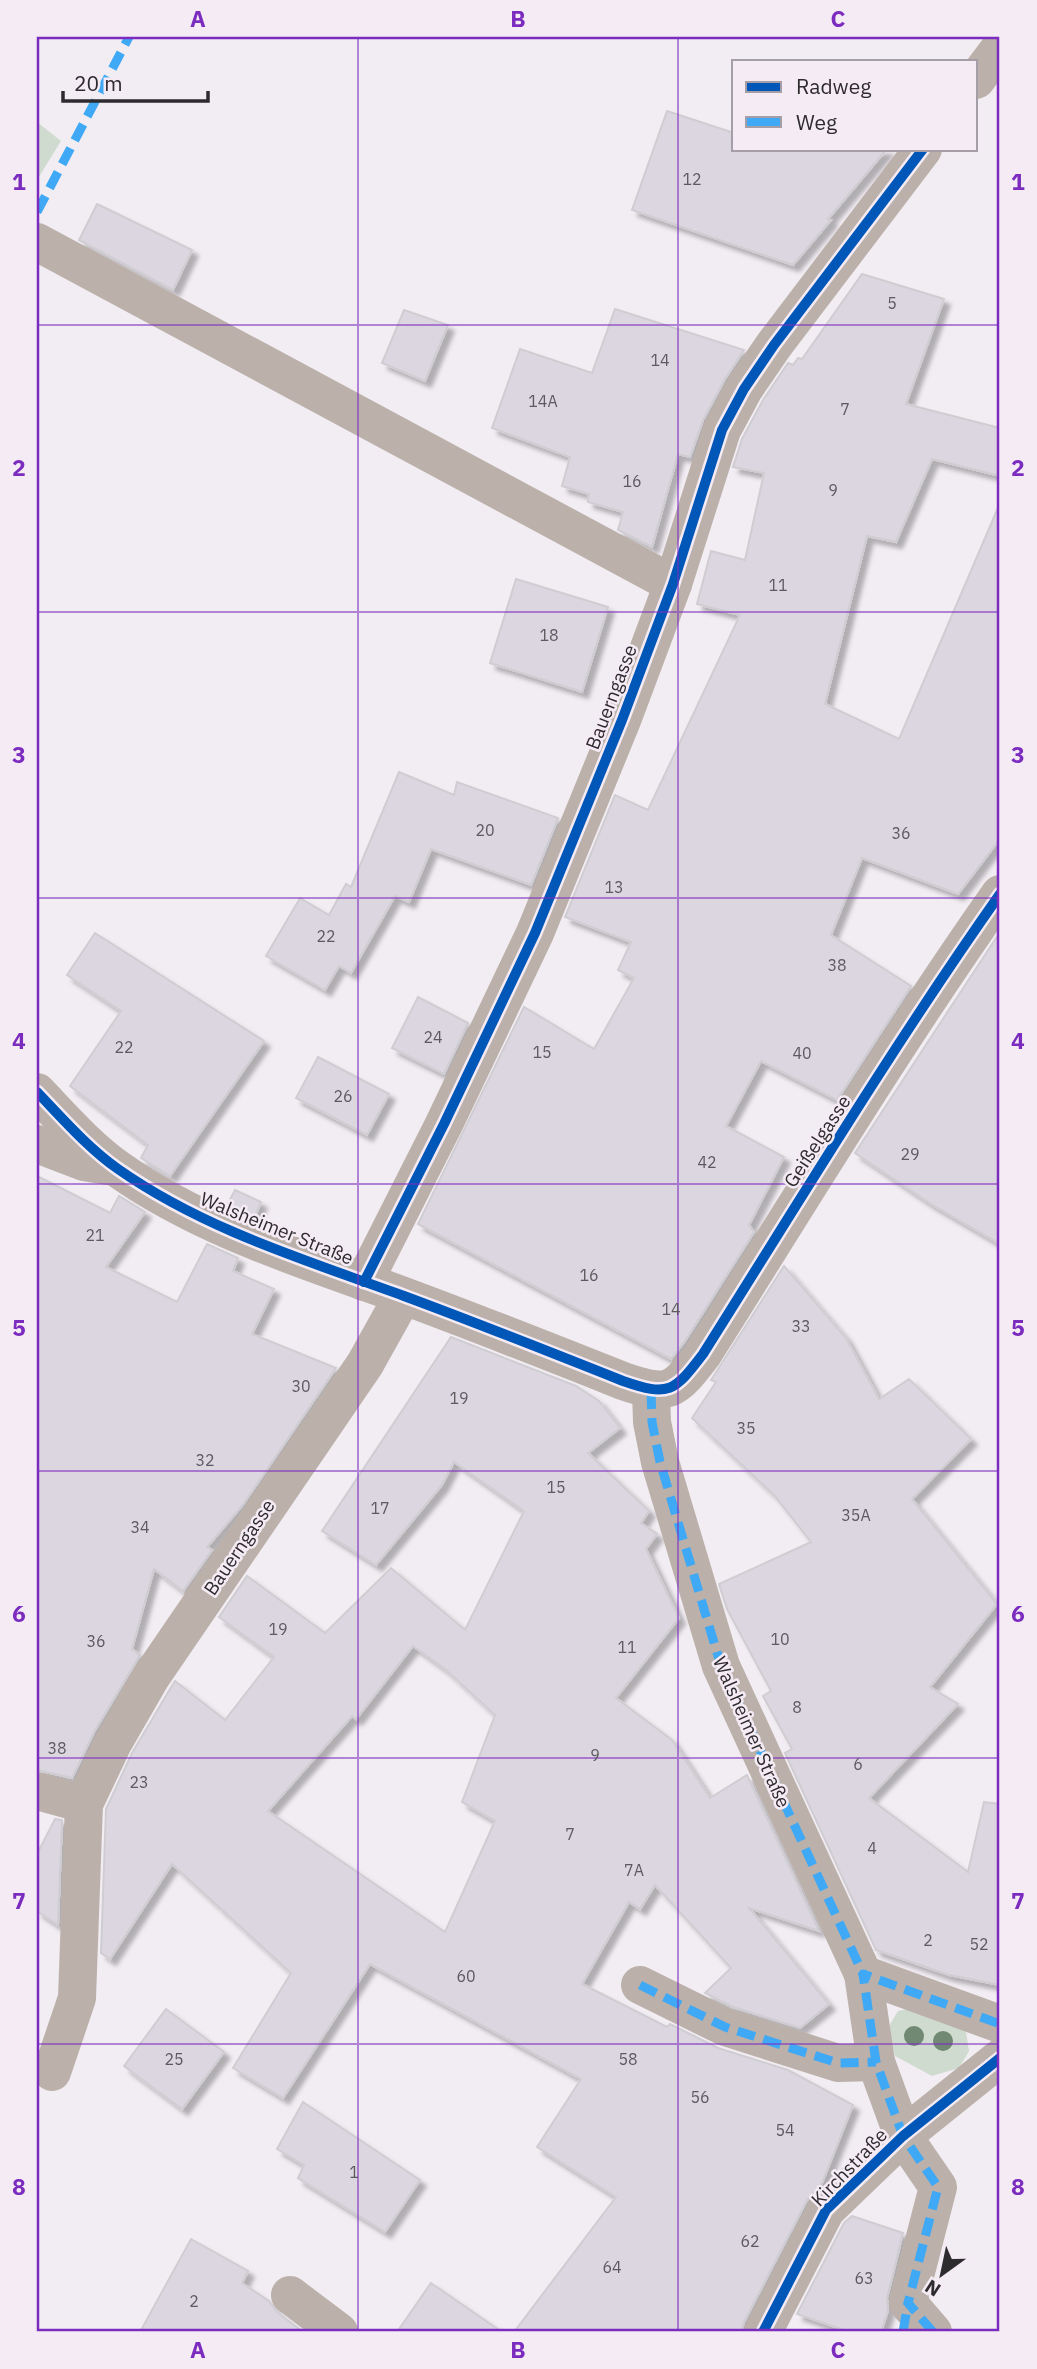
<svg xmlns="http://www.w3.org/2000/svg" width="1037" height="2369" font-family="'IBM Plex Sans',sans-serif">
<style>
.green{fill:#cedbce}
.building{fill:#dbd6e0;stroke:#d0cdd2;stroke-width:2;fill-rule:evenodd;filter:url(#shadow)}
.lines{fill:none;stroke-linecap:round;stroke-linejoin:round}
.minor{stroke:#bbb1aa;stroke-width:38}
.quiet{stroke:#3fa9f5;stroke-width:9;stroke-dasharray:18 9;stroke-linecap:butt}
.cycleway-casing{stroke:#f4ebf5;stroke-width:15}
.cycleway{stroke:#0057b8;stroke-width:10}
.tree{fill:#718872}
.grid{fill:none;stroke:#7b2cbf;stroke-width:2;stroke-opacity:0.55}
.labels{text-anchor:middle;stroke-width:5;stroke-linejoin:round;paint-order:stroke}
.number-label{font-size:16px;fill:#5d5a5f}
.street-label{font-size:19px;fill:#2e2b2f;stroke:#f4ebf5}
.neatline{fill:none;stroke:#7b2cbf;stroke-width:2.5}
.grid-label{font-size:23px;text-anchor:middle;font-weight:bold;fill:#7b2cbf}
</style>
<defs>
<filter id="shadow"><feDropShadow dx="6" dy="6" stdDeviation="2" flood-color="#0004"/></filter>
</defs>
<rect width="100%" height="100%" fill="#f2edf3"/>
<g class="green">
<path d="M 37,122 L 61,141 L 37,180 Z"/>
<path d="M 917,2007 L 966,2032 L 969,2051 L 959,2068 L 932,2076 L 895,2056 L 888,2028 L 898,2011 Z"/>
</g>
<g class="building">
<path d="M 667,111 L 734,133 L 734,149 L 887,149 L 828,219 L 831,220 L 793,265 L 632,210 Z"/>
<path d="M 97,204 L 192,250 L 173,290 L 79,240 Z"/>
<path d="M 862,274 L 944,299 L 906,404 L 1000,428 L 1000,476 L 932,459 L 896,542 L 867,536 L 825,704 L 899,739 L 1000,503 L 1000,839 L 958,894 L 862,858 L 831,935 L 911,986 L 837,1100 L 761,1061 L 726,1126 L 784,1157 L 749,1225 L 754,1232 L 685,1341 L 671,1359 L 418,1224 L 524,1007 L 594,1049 L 634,978 L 618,970 L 631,942 L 565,917 L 615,795 L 648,810 L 740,615 L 697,604 L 711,551 L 745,560 L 764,473 L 733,467 L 742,439 L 763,400 L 788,363 L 793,365 L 798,358 L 802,359 Z"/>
<path d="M 615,309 L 744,350 L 725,379 L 703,420 L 690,457 L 678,454 L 652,547 L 618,530 L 623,512 L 588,502 L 589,494 L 562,486 L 570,457 L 492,428 L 520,349 L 592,373 Z"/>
<path d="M 404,310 L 448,325 L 425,381 L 382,363 Z"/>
<path d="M 516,579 L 608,607 L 582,692 L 490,663 Z"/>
<path d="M 399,772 L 454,795 L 457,782 L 558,818 L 531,885 L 431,849 L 409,902 L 395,896 L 351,973 L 339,966 L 325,990 L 266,956 L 300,898 L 329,915 L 346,884 L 351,887 Z"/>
<path d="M 1000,932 L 1000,1244 L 931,1204 L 855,1153 Z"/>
<path d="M 95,933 L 264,1041 L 170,1176 L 141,1158 L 148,1145 L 70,1086 L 121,1011 L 67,975 Z"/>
<path d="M 418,997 L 468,1023 L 444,1074 L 392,1048 Z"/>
<path d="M 318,1057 L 389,1094 L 367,1135 L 296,1098 Z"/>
<path d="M 37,1176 L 110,1213 L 119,1196 L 145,1212 L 106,1267 L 177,1302 L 207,1244 L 238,1258 L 233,1271 L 274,1289 L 252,1334 L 336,1368 L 242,1506 L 207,1547 L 212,1550 L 183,1591 L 154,1569 L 132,1649 L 140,1655 L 94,1732 L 72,1778 L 37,1770 Z"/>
<path d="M 235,1190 L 261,1202 L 255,1217 L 227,1205 Z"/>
<path d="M 784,1266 L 846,1338 L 879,1399 L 909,1379 L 971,1439 L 912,1499 L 997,1604 L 930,1687 L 958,1704 L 869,1798 L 968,1872 L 984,1802 L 1000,1804 L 1000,1985 L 949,1975 L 876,1950 L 785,1753 L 792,1749 L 763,1696 L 771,1691 L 727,1609 L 719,1584 L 811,1542 L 774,1495 L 692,1418 L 716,1382 L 711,1380 Z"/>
<path d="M 451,1337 L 576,1386 L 599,1401 L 620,1428 L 588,1453 L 649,1511 L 641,1523 L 657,1534 L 646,1549 L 679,1618 L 616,1698 L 672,1740 L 710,1798 L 747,1775 L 819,1931 L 749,1908 L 829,2004 L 800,2028 L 733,2007 L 705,1993 L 731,1968 L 655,1885 L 640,1909 L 629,1902 L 582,1984 L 667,2027 L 670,2024 L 718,2048 L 788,2070 L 853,2105 L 822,2183 L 807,2200 L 744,2322 L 741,2332 L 514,2332 L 616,2197 L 537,2147 L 581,2079 L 370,1964 L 283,2098 L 233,2068 L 291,1973 L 172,1864 L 110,1959 L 101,1953 L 106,1809 L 132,1753 L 170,1689 L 175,1681 L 225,1720 L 274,1657 L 219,1617 L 247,1576 L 325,1633 L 391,1568 L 465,1630 L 524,1511 L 454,1462 L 442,1485 L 376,1565 L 322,1531 ZM 413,1646 L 445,1669 L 495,1715 L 462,1802 L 495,1821 L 445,1932 L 268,1811 L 352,1716 L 356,1719 Z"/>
<path d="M 55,1819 L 62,1820 L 58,1925 L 37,1911 L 37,1854 Z"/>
<path d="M 166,2009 L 224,2052 L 182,2109 L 124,2066 Z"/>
<path d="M 303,2102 L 420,2180 L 385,2232 L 298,2178 L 304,2165 L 277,2149 Z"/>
<path d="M 852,2216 L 903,2233 L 887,2298 L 888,2311 L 881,2332 L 850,2332 L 797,2314 L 844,2223 Z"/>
<path d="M 191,2239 L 248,2271 L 242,2283 L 269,2301 L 277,2312 L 303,2332 L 140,2332 Z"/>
<path d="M 431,2283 L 502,2332 L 397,2332 Z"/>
</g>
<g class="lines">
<g class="minor">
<path d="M 976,80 L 1000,48"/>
<path d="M 37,242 L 673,584"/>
<path d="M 37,1092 C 62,1118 88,1148 118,1169 C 205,1230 306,1260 404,1296 C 477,1323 550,1352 623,1381 C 669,1397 674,1392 703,1354 C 800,1200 895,1043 1000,894"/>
<path d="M 37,1144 L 84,1162 L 108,1166"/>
<path d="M 364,1282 L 444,1124 L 535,933 L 622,720 L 673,584 L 722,430 L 744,389 L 774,345 L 923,149"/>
<path d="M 651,1391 L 652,1422 L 660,1462 L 721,1666 L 863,1974"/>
<path d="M 37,1791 L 84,1804"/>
<path d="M 640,1985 L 725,2027 L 838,2063 L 876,2062"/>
<path d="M 52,2072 L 77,1998 L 84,1804 L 113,1743 L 151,1677 L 365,1364 L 403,1296"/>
<path d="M 290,2295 L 339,2332"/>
<path d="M 763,2332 L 826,2210 L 903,2136 L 1000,2058"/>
<path d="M 933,2332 L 908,2303 L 938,2187 L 903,2136 L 876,2062 L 863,1974 L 1000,2024"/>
</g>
<g class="quiet">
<path d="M 37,212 L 129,37"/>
<path d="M 651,1391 L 652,1422 L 660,1462 L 721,1666 L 863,1974"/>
<path d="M 640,1985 L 725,2027 L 838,2063 L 876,2062"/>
<path d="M 903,2332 L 908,2303"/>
<path d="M 933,2332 L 908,2303 L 938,2187 L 903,2136 L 876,2062 L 863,1974 L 1000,2024"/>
</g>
<defs>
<g id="cycleway">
<path d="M 37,1092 C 62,1118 88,1148 118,1169 C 205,1230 306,1260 404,1296 C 477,1323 550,1352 623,1381 C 669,1397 674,1392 703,1354 C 800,1200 895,1043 1000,894"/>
<path d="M 364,1282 L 444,1124 L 535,933 L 622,720 L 673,584 L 722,430 L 744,389 L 774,345 L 923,149"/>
<path d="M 763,2332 L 826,2210 L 903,2136 L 1000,2058"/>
</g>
</defs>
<use href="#cycleway" class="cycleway-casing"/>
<use href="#cycleway" class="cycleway"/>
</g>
<g class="tree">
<circle cx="914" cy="2036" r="10"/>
<circle cx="943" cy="2041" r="10"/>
</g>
<path class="grid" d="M 358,37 L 358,2332M 678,37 L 678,2332M 37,325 L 1000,325M 37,612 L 1000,612M 37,898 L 1000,898M 37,1184 L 1000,1184M 37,1471 L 1000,1471M 37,1758 L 1000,1758M 37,2044 L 1000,2044"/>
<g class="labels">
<g class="number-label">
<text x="692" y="185">12</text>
<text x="892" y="309">5</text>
<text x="660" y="366">14</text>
<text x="543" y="407">14A</text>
<text x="845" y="415">7</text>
<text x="632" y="487">16</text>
<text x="833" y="496">9</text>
<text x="778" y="591">11</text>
<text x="549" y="641">18</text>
<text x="485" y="836">20</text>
<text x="901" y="839">36</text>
<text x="614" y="893">13</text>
<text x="326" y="942">22</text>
<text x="837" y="971">38</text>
<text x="433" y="1043">24</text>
<text x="124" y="1053">22</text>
<text x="542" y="1058">15</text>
<text x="802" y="1059">40</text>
<text x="343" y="1102">26</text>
<text x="910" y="1160">29</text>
<text x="707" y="1168">42</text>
<text x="95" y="1241">21</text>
<text x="589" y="1281">16</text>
<text x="671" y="1315">14</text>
<text x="801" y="1332">33</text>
<text x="301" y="1392">30</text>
<text x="459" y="1404">19</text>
<text x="746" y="1434">35</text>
<text x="205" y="1466">32</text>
<text x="556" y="1493">15</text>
<text x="380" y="1514">17</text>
<text x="856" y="1521">35A</text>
<text x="140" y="1533">34</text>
<text x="278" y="1635">19</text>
<text x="780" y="1645">10</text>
<text x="96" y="1647">36</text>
<text x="627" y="1653">11</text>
<text x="797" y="1713">8</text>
<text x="57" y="1754">38</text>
<text x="595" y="1761">9</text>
<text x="858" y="1770">6</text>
<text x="139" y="1788">23</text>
<text x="570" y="1840">7</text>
<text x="872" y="1854">4</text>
<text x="634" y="1876">7A</text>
<text x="928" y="1946">2</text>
<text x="979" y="1950">52</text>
<text x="466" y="1982">60</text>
<text x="174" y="2065">25</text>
<text x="628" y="2065">58</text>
<text x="700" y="2103">56</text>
<text x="785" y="2136">54</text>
<text x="354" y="2178">1</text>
<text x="750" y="2247">62</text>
<text x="612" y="2273">64</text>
<text x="864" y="2284">63</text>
<text x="194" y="2307">2</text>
</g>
<g class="street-label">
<text transform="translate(611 697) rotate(-69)" y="7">Bauerngasse</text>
<text transform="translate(817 1141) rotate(-57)" y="7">Geißelgasse</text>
<text transform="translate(277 1228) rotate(22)" y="7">Walsheimer Straße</text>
<text transform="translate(239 1547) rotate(-56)" y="7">Bauerngasse</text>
<text transform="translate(752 1732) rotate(66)" y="7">Walsheimer Straße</text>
<text transform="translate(849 2167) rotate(-46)" y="7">Kirchstraße</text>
</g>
</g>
<rect width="1037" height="2369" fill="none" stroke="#f4ebf5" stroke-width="77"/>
<rect x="732" y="60" width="245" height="91" fill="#f4ebf5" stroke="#a59ea6" stroke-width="2"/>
<rect x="746" y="82" width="35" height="10" fill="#0057b8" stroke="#a59ea6" stroke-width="2"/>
<text x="796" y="94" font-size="21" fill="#2e2b2f">Radweg</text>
<rect x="746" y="117" width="35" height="10" fill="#3fa9f5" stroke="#a59ea6" stroke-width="2"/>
<text x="796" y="130" font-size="21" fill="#2e2b2f">Weg</text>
<g transform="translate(942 2274) rotate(213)" stroke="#f4ebf5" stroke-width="5" paint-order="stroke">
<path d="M0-5L12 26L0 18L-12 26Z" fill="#2e2b2f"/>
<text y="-10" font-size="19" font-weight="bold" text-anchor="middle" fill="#2e2b2f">N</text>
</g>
<path d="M63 91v10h145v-10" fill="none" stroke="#2e2b2f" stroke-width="3.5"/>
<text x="74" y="91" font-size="21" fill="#2e2b2f" stroke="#f4ebf5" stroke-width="5" paint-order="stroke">20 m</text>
<rect x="38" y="38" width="960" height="2292" class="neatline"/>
<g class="grid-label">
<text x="198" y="27">A</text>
<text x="518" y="27">B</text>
<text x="838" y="27">C</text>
<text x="19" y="190">1</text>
<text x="1018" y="190">1</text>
<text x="19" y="476">2</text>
<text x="1018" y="476">2</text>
<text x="19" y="763">3</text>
<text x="1018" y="763">3</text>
<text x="19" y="1049">4</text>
<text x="1018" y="1049">4</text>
<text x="19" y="1336">5</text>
<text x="1018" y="1336">5</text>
<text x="19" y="1622">6</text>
<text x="1018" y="1622">6</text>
<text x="19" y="1909">7</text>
<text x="1018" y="1909">7</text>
<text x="19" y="2195">8</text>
<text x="1018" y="2195">8</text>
<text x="198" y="2358">A</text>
<text x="518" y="2358">B</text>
<text x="838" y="2358">C</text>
</g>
</svg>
